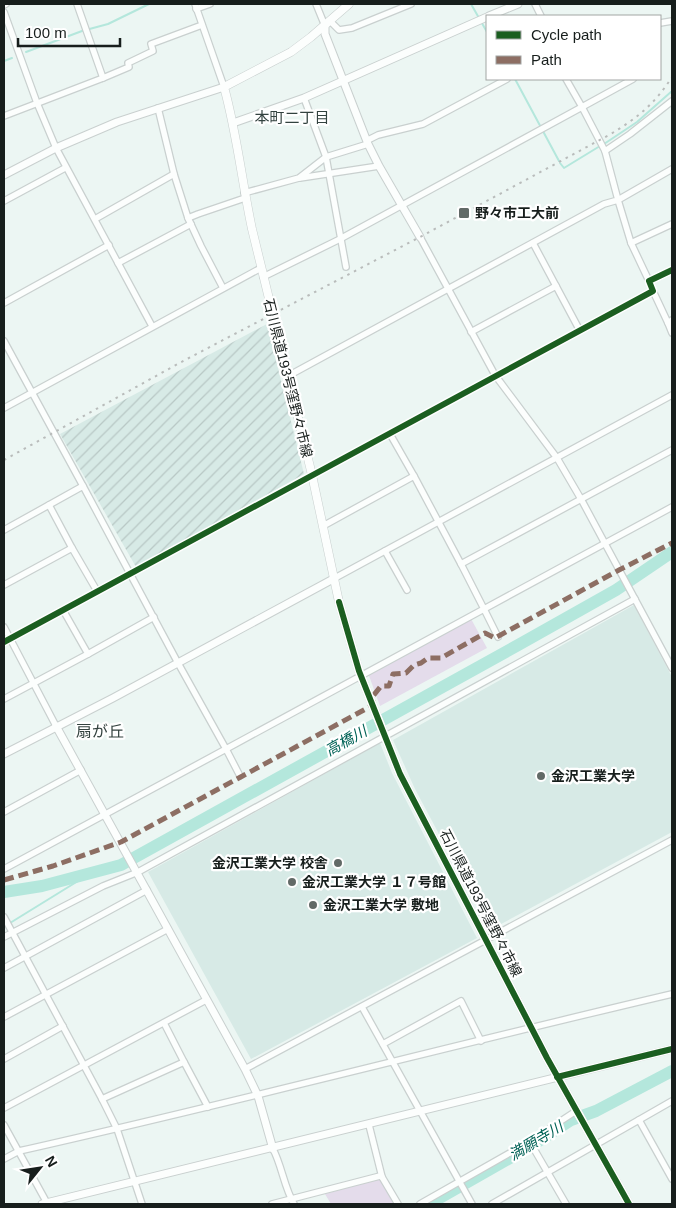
<svg xmlns="http://www.w3.org/2000/svg" width="676" height="1208" font-family="Helvetica,'Noto Sans JP',sans-serif">
<style>
.built{fill:#d7eae6}
.industrial{fill:url(#industrial-furrows)}
.green{fill:#e4dceb}
.lines{fill:none;stroke-linecap:round;stroke-linejoin:round}
.stream{stroke:#b4e7dc;stroke-width:2}
.river{stroke:#b4e7dc;stroke-width:12}
.minor-casing{stroke:#c9d0cf;stroke-width:8}
.tertiary-casing{stroke:#c9d0cf;stroke-width:9}
.secondary-casing{stroke:#c9d0cf;stroke-width:9}
.minor{stroke:#fcfefd;stroke-width:5.5}
.tertiary{stroke:#fcfefd;stroke-width:7}
.secondary{stroke:#fcfefd;stroke-width:8}
.rail{stroke:#b9bcbb;stroke-width:2;stroke-dasharray:2.5 5;stroke-linecap:butt}
.quiet{stroke:#8d6e63;stroke-width:5;stroke-dasharray:10 5;stroke-linecap:butt}
.cycleway-casing{stroke:#fff;stroke-width:9}
.cycleway{stroke:#1b5e20;stroke-width:6}
.poi-dot{fill:#626a67;stroke:#fff;stroke-width:2}
.labels{text-anchor:middle;stroke-width:4.5;stroke-linejoin:round;paint-order:stroke}
.poi-label{font-size:14px;font-weight:bold;fill:#171e1c;stroke:#fff;text-anchor:start}
.street-label{font-size:14px;fill:#171e1c;stroke:#fff}
.neighbourhood-label{font-size:15px;fill:#33423f;stroke:#fff}
.water-label{font-size:15px;font-style:italic;fill:#006256;stroke:#fff}
.quarter-label{font-size:16px;fill:#33423f;stroke:#fff}
</style>
<defs>
<pattern id="industrial-furrows" width="10" height="10" patternUnits="userSpaceOnUse" patternTransform="scale(1.25)"><rect width="10" height="10" fill="#d7eae6"/><path d="M-1 1l2-2M0 10L10 0M9 11l2-2" fill="none" stroke="#b8c8c5"/></pattern>
</defs>
<rect width="100%" height="100%" fill="#ecf6f3"/>
<g class="built">
<path d="M 634,605 L 672,677 L 672,832 L 490,930 L 415,789 L 393,740 Z"/>
<path d="M 380,743 L 392,773 L 477,938 L 251,1059 L 148,872 Z"/>
</g>
<path class="industrial" d="M 267,324 L 304,474 L 136,567 L 60,434 Z"/>
<g class="green">
<path d="M 470,617 L 487,648 L 380,706 L 368,673 Z"/>
<path d="M 380,1179 L 396,1204 L 331,1204 L 325,1194 Z"/>
</g>
<g class="lines">
<g class="stream">
<path d="M 471,4 L 487,32"/>
<path d="M 26,52 L 82,31 L 108,24 L 149,4"/>
<path d="M 4,61 L 12,58"/>
<path d="M 515,79 L 559,161"/>
<path d="M 604,144 L 637,122 L 672,91"/>
<path d="M 560,163 L 564,168 L 600,146"/>
<path d="M 10,923 L 91,873"/>
</g>
<g class="river">
<path d="M 4,892 L 42,886 L 121,865 L 520,644 L 616,590 L 672,552"/>
<path d="M 429,1204 L 531,1146 L 571,1120 L 596,1111 L 672,1071"/>
</g>
<defs>
<g id="minor">
<path d="M 195,4 L 224,87"/>
<path d="M 316,4 L 325,26"/>
<path d="M 535,4 L 541,16"/>
<path d="M 4,5 L 6,4"/>
<path d="M 196,9 L 210,4"/>
<path d="M 4,12 L 37,103 L 56,148 L 152,326"/>
<path d="M 330,21 L 339,30 L 352,28 L 411,4"/>
<path d="M 660,23 L 672,21"/>
<path d="M 103,78 L 129,67 L 128,63 L 153,51 L 151,44 L 202,25"/>
<path d="M 633,79 L 582,107 L 605,151 L 630,134 L 672,101"/>
<path d="M 304,98 L 326,157 L 346,267"/>
<path d="M 158,108 L 174,174 L 188,218"/>
<path d="M 4,116 L 103,78 L 77,4"/>
<path d="M 368,140 L 378,135 L 423,124 L 507,79"/>
<path d="M 300,178 L 379,166"/>
<path d="M 244,193 L 299,178 L 326,157 L 368,144"/>
<path d="M 4,201 L 65,168"/>
<path d="M 95,219 L 174,174"/>
<path d="M 420,237 L 495,375 L 557,458 L 581,499 L 672,668"/>
<path d="M 533,243 L 579,329"/>
<path d="M 631,243 L 672,224"/>
<path d="M 118,263 L 191,224"/>
<path d="M 263,277 L 340,239 L 582,107 L 566,79"/>
<path d="M 649,281 L 631,243 L 618,200 L 672,169"/>
<path d="M 223,288 L 201,246 L 188,218 L 198,214 L 245,198"/>
<path d="M 653,291 L 668,323 L 672,320"/>
<path d="M 4,303 L 109,245"/>
<path d="M 668,323 L 672,333"/>
<path d="M 471,332 L 556,286"/>
<path d="M 4,341 L 83,486"/>
<path d="M 288,376 L 604,204 L 618,200 L 605,151"/>
<path d="M 4,408 L 261,268"/>
<path d="M 414,476 L 461,564"/>
<path d="M 49,505 L 72,548"/>
<path d="M 323,526 L 414,476 L 390,434"/>
<path d="M 4,530 L 83,486 L 178,663 L 226,749 L 4,869"/>
<path d="M 385,551 L 407,590"/>
<path d="M 335,578 L 672,395"/>
<path d="M 4,585 L 72,548 L 97,591"/>
<path d="M 4,627 L 56,726"/>
<path d="M 498,637 L 484,609 L 672,507"/>
<path d="M 4,642 L 653,291 L 649,281 L 672,270"/>
<path d="M 88,654 L 154,617"/>
<path d="M 4,699 L 88,654 L 63,610"/>
<path d="M 240,776 L 226,749 L 484,609 L 461,564 L 672,450"/>
<path d="M 4,812 L 81,770"/>
<path d="M 4,917 L 102,1099 L 117,1129 L 142,1204"/>
<path d="M 4,937 L 103,886 L 138,872 L 635,599"/>
<path d="M 4,968 L 147,890"/>
<path d="M 362,1007 L 472,1204"/>
<path d="M 4,1017 L 168,929"/>
<path d="M 164,1023 L 184,1062"/>
<path d="M 383,1044 L 461,1001 L 481,1041"/>
<path d="M 4,1059 L 63,1026"/>
<path d="M 245,1069 L 672,840"/>
<path d="M 102,1099 L 184,1062 L 208,1107"/>
<path d="M 4,1108 L 206,1000"/>
<path d="M 639,1120 L 672,1179"/>
<path d="M 4,1125 L 47,1203"/>
<path d="M 369,1125 L 382,1177 L 398,1204"/>
<path d="M 273,1149 C 282,1166 284,1187 294,1204"/>
<path d="M 534,1149 L 566,1204"/>
<path d="M 4,1159 L 19,1151 C 237,1102 454,1045 672,994"/>
<path d="M 272,1204 L 380,1176 L 382,1177"/>
<path d="M 420,1204 L 529,1142 L 576,1111"/>
<path d="M 492,1204 L 672,1101"/>
</g>
<g id="tertiary">
<path d="M 489,16 L 518,4"/>
<path d="M 325,26 L 325,34 L 368,144 L 379,166 L 420,237"/>
<path d="M 233,123 L 304,98 L 487,17"/>
<path d="M 4,175 L 56,148 L 117,122 L 224,87"/>
<path d="M 56,726 L 245,1069 L 258,1096 L 273,1149"/>
<path d="M 4,754 L 113,698 L 335,578"/>
<path d="M 42,1204 L 672,1049"/>
</g>
<path id="secondary" d="M 349,4 L 311,37 L 291,52 L 224,87 C 237,134 242,182 252,229 L 312,475 L 339,602 L 359,671 L 400,774 L 547,1058 L 629,1204"/>
</defs>
<use href="#minor" class="minor-casing"/>
<use href="#tertiary" class="tertiary-casing"/>
<use href="#secondary" class="secondary-casing"/>
<use href="#minor" class="minor"/>
<use href="#tertiary" class="tertiary"/>
<use href="#secondary" class="secondary"/>
<path class="rail" d="M 4,460 L 185,360 L 420,237 L 609,135 C 636,119 654,105 672,77"/>
<path class="quiet" d="M 4,880 L 53,866 L 121,842 L 373,705 L 373,696 L 381,686 L 389,686 L 393,674 L 406,673 L 414,665 L 421,663 L 428,658 L 441,658 L 485,633 L 495,638 L 619,570 L 672,543"/>
<defs>
<g id="cycleway">
<path d="M 339,602 L 359,671 L 400,774 L 547,1058 L 629,1204"/>
<path d="M 4,642 L 653,291 L 649,281 L 672,270"/>
<path d="M 557,1077 L 672,1049"/>
</g>
</defs>
<use href="#cycleway" class="cycleway-casing"/>
<use href="#cycleway" class="cycleway"/>
</g>
<g class="poi-dot">
<rect x="458" y="207" width="12" height="12" rx="2.5"/>
<circle cx="541" cy="776" r="5"/>
<circle cx="338" cy="863" r="5"/>
<circle cx="292" cy="882" r="5"/>
<circle cx="313" cy="905" r="5"/>
</g>
<g class="labels">
<g class="poi-label">
<text x="475" y="218">野々市工大前</text>
<text x="551" y="781">金沢工業大学</text>
<text x="328" y="868" text-anchor="end">金沢工業大学 校舎</text>
<text x="302" y="887">金沢工業大学 １７号館</text>
<text x="323" y="910">金沢工業大学 敷地</text>
</g>
<g class="street-label">
<text transform="translate(288 378) rotate(76)" y="5">石川県道193号窪野々市線</text>
<text transform="translate(481 903) rotate(63)" y="5">石川県道193号窪野々市線</text>
</g>
<g class="neighbourhood-label">
<text x="292" y="123">本町二丁目</text>
</g>
<g class="water-label">
<text transform="translate(346 741) rotate(-29)" y="5">高橋川</text>
<text transform="translate(536 1141) rotate(-31)" y="5">満願寺川</text>
</g>
<g class="quarter-label">
<text x="100" y="737">扇が丘</text>
</g>
</g>
<rect width="676" height="1208" fill="none" stroke="#171e1c" stroke-width="10"/>
<rect x="486" y="15" width="175" height="65" fill="#ffffff" stroke="#a2a5a4"/>
<rect x="496" y="31" width="25" height="8" fill="#1b5e20" stroke="#a2a5a4"/>
<text x="531" y="40" font-size="15" fill="#171e1c">Cycle path</text>
<rect x="496" y="56" width="25" height="8" fill="#8d6e63" stroke="#a2a5a4"/>
<text x="531" y="65" font-size="15" fill="#171e1c">Path</text>
<g transform="translate(40 1168) rotate(60)" stroke="#ffffff" stroke-width="4" paint-order="stroke">
<path d="M0-4L9 19L0 12L-9 19Z" fill="#171e1c"/>
<text y="-8" font-size="14" font-weight="bold" text-anchor="middle" fill="#171e1c">N</text>
</g>
<path d="M18 38v8h102v-8" fill="none" stroke="#171e1c" stroke-width="2.5"/>
<text x="25" y="38" font-size="15" fill="#171e1c" stroke="#ffffff" stroke-width="4" paint-order="stroke">100 m</text>
</svg>
